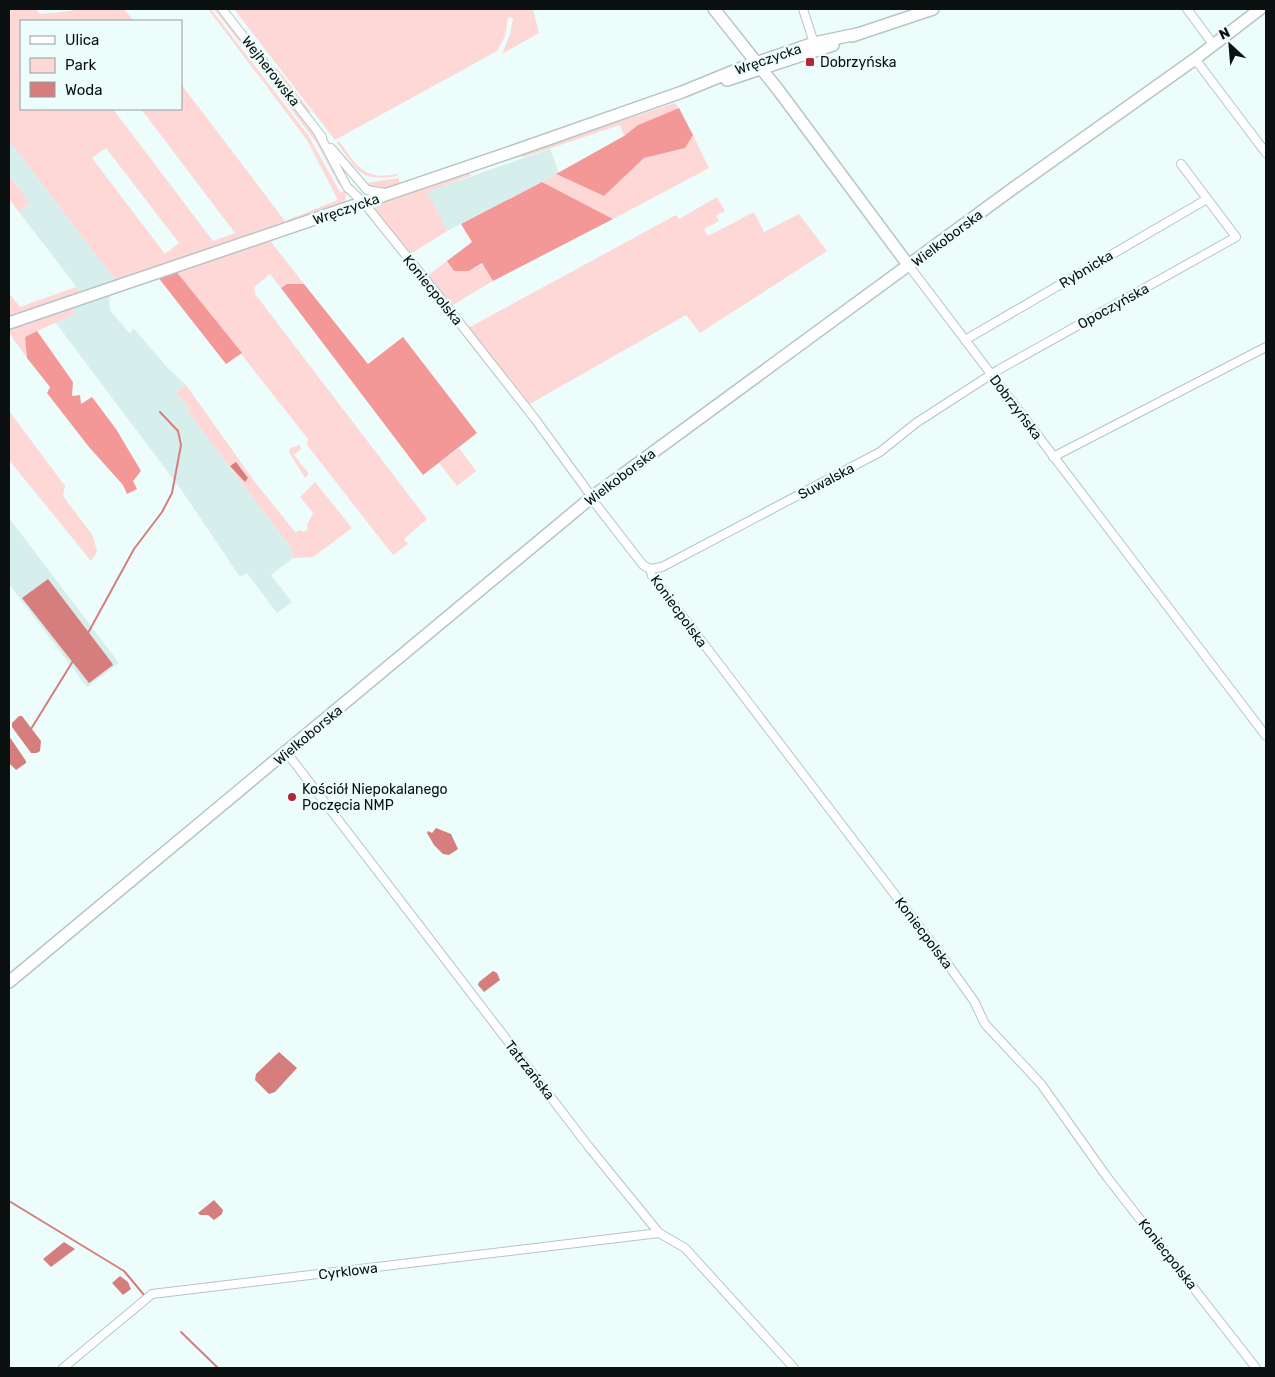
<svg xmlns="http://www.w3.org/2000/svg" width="1275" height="1377" font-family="Rubik,sans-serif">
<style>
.built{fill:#d7efec}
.green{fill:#fed8d7;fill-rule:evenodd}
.forest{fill:#f39897}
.water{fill:#d67e7e}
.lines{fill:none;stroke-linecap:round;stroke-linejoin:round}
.stream{stroke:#d67e7e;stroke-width:2}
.street-casing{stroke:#b6c5c3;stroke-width:10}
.secondary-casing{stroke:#b6c5c3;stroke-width:14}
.street{stroke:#fff;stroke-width:8}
.secondary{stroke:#fff;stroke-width:11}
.poi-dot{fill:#b72537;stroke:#edfdfb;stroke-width:2}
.labels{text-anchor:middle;stroke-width:5;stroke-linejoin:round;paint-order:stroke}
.street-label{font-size:14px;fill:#0b1010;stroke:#edfdfb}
.poi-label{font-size:14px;fill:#0b1010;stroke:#edfdfb;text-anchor:start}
</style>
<rect width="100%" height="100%" fill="#edfdfb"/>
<g class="built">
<path d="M 9,141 L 117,282 L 82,294 L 19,212 L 30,203 L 9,176 Z"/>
<path d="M 550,149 L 559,173 L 447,231 L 426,192 Z"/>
<path d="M 112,292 L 109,300 L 110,310 L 130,334 L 132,329 L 135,330 L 166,366 L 186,385 L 176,392 L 191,410 L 188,412 L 291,548 L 293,558 L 271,575 L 292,602 L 277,613 L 247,573 L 240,577 L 182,491 L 55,322 L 74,314 L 73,305 Z"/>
<path d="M 9,518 L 119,663 L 87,687 L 9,584 Z"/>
</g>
<g class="green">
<path d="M 9,9 L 36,9 L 40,14 L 72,11 L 70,9 L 124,9 L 134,21 L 21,21 L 21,109 L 113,109 L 213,241 L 235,233 L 141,109 L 181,109 L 181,84 L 285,221 L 338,200 L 307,140 L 208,9 L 211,9 L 308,135 L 340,192 L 345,191 L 346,193 L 345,203 L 117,282 L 9,141 ZM 106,148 L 179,243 L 165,254 L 92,158 Z"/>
<path d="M 214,9 L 218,9 L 266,71 L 264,74 Z"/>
<path d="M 234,9 L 533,9 L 539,33 L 502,54 L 510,34 L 513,18 L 508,17 L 505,36 L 497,51 L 335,140 Z"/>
<path d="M 277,68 L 311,112 L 308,113 L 275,70 Z"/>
<path d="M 270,77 L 319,141 L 343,186 L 339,185 L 316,142 L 268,79 Z"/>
<path d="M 675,103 L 679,108 L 638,125 L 624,136 L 620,125 L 521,158 L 525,152 Z"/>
<path d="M 693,135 L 709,168 L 613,219 L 542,182 L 556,174 L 604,196 L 644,158 L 685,148 Z"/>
<path d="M 339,141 C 357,166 364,181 397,174 L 398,176 C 359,182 359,172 337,143 Z"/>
<path d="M 466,172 L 472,175 L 427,192 L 447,231 L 409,255 L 377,213 L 375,207 L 376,204 Z"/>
<path d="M 9,176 L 30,203 L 19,212 L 9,199 Z"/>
<path d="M 399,178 L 399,184 L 380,190 L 371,190 L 366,183 Z"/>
<path d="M 717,197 L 725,211 L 716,215 L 719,221 L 704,229 L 708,236 L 754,212 L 764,232 L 799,214 L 827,251 L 700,333 L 686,315 L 528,405 L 468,328 L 676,215 L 679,219 Z"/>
<path d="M 268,238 L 304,284 L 287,284 L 281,288 L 270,274 L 254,287 L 255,294 L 427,519 L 404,539 L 408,544 L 393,555 L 307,445 L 308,439 L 175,270 Z"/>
<path d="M 447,261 L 454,271 L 469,271 L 483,264 L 493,281 L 451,306 L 427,276 Z"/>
<path d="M 76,287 L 82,294 L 9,319 L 9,293 L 20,307 Z"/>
<path d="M 73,305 L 74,314 L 25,337 L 27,358 L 9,333 L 9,327 Z"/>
<path d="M 186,385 L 255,482 L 296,533 L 299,530 L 304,532 L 308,529 L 307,525 L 313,513 L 300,497 L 315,482 L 352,528 L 313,557 L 293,558 L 291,548 L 188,412 L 191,410 L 176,392 Z"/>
<path d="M 9,411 L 65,486 L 63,496 L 93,536 L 97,552 L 91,561 L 9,460 Z"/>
<path d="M 300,445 L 301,449 L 294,455 L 309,474 L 305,478 L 289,452 L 290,448 Z"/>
<path d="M 459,448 L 476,471 L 457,486 L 439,463 Z"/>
</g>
<g class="forest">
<path d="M 679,108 L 693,135 L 685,148 L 644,158 L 604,196 L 556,174 L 624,136 L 638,125 Z"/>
<path d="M 542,182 L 613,219 L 493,281 L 482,263 L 469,271 L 454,271 L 447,261 L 472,242 L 461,224 Z"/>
<path d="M 175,270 L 242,353 L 226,364 L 157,276 Z"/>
<path d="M 287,284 L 304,284 L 368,364 L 403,337 L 477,433 L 423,475 L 281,288 Z"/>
<path d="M 37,331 L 73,382 L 72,396 L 80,395 L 81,404 L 92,397 L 116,429 L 141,471 L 133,481 L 137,489 L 127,494 L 123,485 L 89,447 L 47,393 L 50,387 L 27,358 L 25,337 Z"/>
</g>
<g class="water">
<path d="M 236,462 L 248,478 L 245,482 L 230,466 Z"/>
<path d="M 48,579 L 112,663 L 113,665 L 89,683 L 22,598 Z"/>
<path d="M 19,716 L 22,716 L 41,741 L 40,751 L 37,753 L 31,753 L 12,727 L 12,723 Z"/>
<path d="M 9,736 L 26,761 L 26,763 L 16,770 L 9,763 Z"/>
<path d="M 436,828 L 451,834 L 458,849 L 449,855 L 443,854 L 434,845 L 427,833 L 428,831 L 432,833 Z"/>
<path d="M 493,971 L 497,973 L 500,980 L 484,992 L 478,985 L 479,982 Z"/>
<path d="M 279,1052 L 297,1068 L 275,1092 L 269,1094 L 255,1080 L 256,1074 Z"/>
<path d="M 214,1200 L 223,1210 L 222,1214 L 214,1220 L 208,1215 L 200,1215 L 198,1213 Z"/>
<path d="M 64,1242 L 75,1249 L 51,1267 L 43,1259 Z"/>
<path d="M 120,1276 L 128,1282 L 131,1289 L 123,1295 L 112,1283 Z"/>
</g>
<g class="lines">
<g class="stream">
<path d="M 88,633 L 134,549 L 162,512 L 172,493 L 181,445 L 178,431 L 160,412"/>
<path d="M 31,729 L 73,661"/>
<path d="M 9,1201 L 124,1271 L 144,1295"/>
<path d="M 181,1332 L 218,1368"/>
</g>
<defs>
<g id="street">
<path d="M 222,9 L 322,137"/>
<path d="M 803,9 L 814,43"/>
<path d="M 1187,9 L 1213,44"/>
<path d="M 1195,59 L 1266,153"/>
<path d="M 319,134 L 347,187 L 364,203 L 437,294 L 535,419 L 592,497"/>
<path d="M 331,148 L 367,190 L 385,193"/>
<path d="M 909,266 L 1266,736"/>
<path d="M 965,340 L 1207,199"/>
<path d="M 1053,457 L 1266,347"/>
<path d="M 591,498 L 643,565 L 650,569 L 652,576 L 944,959 L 974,1001 L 985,1024 L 1041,1084 L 1107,1177 L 1256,1368"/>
<path d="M 650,569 L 662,567 L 880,452 L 916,423 L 998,370 L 1236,237 L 1181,164"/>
<path d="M 287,753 L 589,1147 L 659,1233 L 685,1248 L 794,1368"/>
<path d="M 63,1368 L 152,1294 L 659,1233"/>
</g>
<g id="secondary">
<path d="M 714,9 L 779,91 L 909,266"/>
<path d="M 852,36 L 933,9"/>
<path d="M 727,80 L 833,45"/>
<path d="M 9,323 L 517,150 L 682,92 L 741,68 L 814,43 L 857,34"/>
<path d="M 9,982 L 592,497 L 1015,187 L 1195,59 L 1260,9"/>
</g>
</defs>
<use href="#street" class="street-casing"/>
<use href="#secondary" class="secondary-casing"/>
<use href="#street" class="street"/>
<use href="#secondary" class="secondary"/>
</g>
<g class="poi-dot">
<rect x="805" y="57" width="10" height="10" rx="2.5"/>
<circle cx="292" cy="797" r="5"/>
</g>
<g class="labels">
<g class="street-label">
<text transform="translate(768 59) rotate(-19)" y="5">Wręczycka</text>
<text transform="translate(271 71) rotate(52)" y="5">Wejherowska</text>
<text transform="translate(346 209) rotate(-19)" y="5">Wręczycka</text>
<text transform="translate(947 238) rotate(-37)" y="5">Wielkoborska</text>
<text transform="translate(1086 269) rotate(-31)" y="5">Rybnicka</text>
<text transform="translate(433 290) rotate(51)" y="5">Koniecpolska</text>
<text transform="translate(1113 306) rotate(-29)" y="5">Opoczyńska</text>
<text transform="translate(1016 407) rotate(53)" y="5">Dobrzyńska</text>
<text transform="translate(620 477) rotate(-37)" y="5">Wielkoborska</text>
<text transform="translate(826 481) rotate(-28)" y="5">Suwalska</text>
<text transform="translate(679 611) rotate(54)" y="5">Koniecpolska</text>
<text transform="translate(308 735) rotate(-40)" y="5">Wielkoborska</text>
<text transform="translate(924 933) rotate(53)" y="5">Koniecpolska</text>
<text transform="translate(530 1070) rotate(52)" y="5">Tatrzańska</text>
<text transform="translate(1168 1254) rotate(52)" y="5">Koniecpolska</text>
<text transform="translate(348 1271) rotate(-7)" y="5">Cyrklowa</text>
</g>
<g class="poi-label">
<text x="820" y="67">Dobrzyńska</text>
<text x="302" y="794">Kościół Niepokalanego<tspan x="302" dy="16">Poczęcia NMP</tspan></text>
</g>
</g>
<rect width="1275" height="1377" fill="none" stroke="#0b1010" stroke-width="20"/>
<rect x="20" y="20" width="162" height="90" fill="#edfdfb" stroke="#939e9d"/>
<rect x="30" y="36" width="25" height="8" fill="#ffffff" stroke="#939e9d"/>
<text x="65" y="45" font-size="15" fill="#0b1010">Ulica</text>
<rect x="30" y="58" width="25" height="15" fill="#fed8d7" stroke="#939e9d"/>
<text x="65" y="70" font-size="15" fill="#0b1010">Park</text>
<rect x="30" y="82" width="25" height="15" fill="#d67e7e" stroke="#939e9d"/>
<text x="65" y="95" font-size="15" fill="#0b1010">Woda</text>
<g transform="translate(1230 45) rotate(334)" stroke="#edfdfb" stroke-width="4" paint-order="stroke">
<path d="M0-4L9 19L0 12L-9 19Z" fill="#0b1010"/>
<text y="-8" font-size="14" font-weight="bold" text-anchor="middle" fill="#0b1010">N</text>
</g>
</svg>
